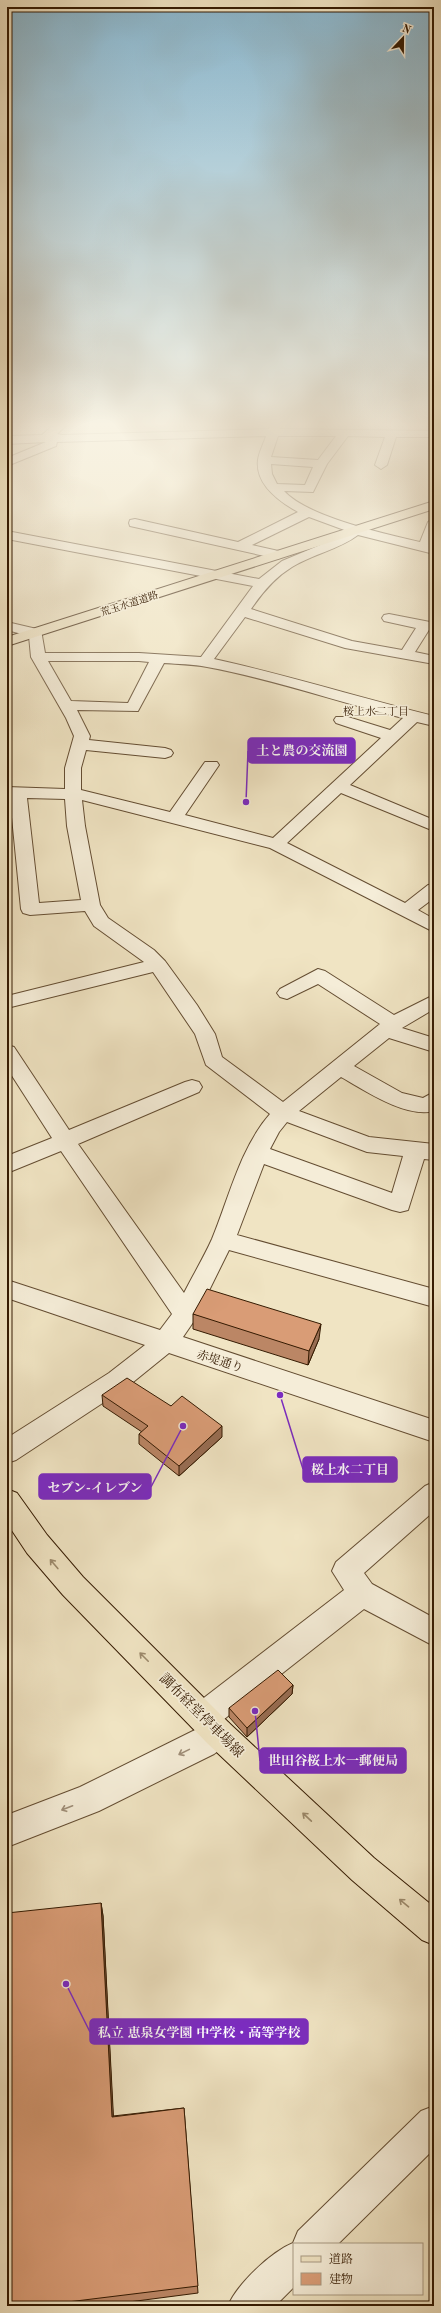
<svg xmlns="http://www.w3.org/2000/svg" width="441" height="2313" font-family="'Old Standard TT','Noto Serif JP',serif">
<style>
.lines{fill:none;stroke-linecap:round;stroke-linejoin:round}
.minor-casing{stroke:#644d32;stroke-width:2}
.major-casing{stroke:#351b02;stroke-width:2}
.minor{fill:#f5edd8;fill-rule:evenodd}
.major{fill:#f0e4c3;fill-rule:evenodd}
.wall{fill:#bb8665;stroke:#351b02}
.shaded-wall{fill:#986d53;stroke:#351b02}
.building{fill:#d99c76;stroke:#351b02}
.oneway{stroke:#9c8a6c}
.oneway2{stroke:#9f8e78}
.labels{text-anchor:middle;stroke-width:3.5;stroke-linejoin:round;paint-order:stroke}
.far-street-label{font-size:10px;fill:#351b02;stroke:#f5edd8}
.far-neighbourhood-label{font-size:11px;fill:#351b02;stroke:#f5edd8}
.street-label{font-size:12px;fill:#351b02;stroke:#f5edd8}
.near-street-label{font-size:14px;fill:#351b02;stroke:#f5edd8}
.leader{fill:none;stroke:#7b2cbf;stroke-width:1.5}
.callout-dot{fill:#7b2cbf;stroke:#f5edd8;stroke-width:1.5}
.callout{fill:#7b2cbf;stroke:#7b2cbf;stroke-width:1.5}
.callout-label{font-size:13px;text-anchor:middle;font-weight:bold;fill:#fff}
</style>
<rect width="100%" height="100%" fill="#f0e4c3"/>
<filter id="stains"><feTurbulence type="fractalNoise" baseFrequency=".005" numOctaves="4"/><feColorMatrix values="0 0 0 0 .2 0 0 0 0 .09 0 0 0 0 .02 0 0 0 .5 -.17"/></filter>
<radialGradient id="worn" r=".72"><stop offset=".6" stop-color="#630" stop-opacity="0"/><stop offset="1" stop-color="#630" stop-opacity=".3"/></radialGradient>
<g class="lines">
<defs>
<g id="minor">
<path d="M 58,421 L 71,421 L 57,434 L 62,435 L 269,429 L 271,421 L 283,421 L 280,429 L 434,431 L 434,437 L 396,437 L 387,465 L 381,469 L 375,465 L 385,437 L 348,436 L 327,464 L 313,492 L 284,491 C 307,517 386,534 420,542 L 428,522 L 434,518 L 434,554 L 358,535 C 338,550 313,554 292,567 C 274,578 262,593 251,609 L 352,641 L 402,650 L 416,628 L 384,621 L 382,618 L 384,615 L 389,614 L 430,622 L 432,625 L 415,652 L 434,656 L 434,664 L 345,648 L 245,617 L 214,659 C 288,675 360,698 434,716 L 434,726 L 417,722 L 350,785 L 434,820 L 434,831 L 341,793 L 287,843 L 405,903 L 428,885 L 434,884 L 434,898 L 418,910 L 434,919 L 434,932 L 270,848 L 82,800 L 85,826 L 100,905 L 108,918 L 154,950 L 165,961 L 197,1005 L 215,1034 L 222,1057 L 283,1102 L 380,1024 L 318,984 L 287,999 L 280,997 L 277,993 L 280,989 L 318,969 L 325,971 L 394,1015 L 434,995 L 434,1009 L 402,1028 L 434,1038 L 434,1052 L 389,1038 L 354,1066 L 402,1093 L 423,1098 L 434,1092 L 434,1111 C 407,1119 364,1090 341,1077 L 299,1111 L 369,1137 L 434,1144 L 434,1160 L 424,1159 L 408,1210 L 400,1212 L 392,1210 L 264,1164 L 237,1235 L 434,1289 L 434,1307 L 229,1250 L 194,1321 L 183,1337 L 434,1420 L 434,1442 L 169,1353 L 127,1387 L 16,1460 L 7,1463 L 7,1438 L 109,1373 L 145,1345 L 7,1298 L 7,1280 L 160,1330 L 172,1314 L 61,1151 L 7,1173 L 7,1156 L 52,1138 L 7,1068 L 7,1045 L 14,1047 L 69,1130 L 185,1082 L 192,1080 L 199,1082 L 202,1087 L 199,1092 L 78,1144 L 184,1293 C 193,1275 204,1257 212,1239 C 229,1198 240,1148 270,1114 L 206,1065 L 195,1034 L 153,972 L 7,1008 L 7,996 L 144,962 L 94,926 L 85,911 L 30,915 L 23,913 L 21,909 L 10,797 L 7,797 L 7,787 L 65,789 L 65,768 L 74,736 L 66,718 L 31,657 L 29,636 L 7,630 L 7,622 L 41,630 L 45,653 L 139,653 L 201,657 L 253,586 L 7,539 L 7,531 L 259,579 L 282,561 L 337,538 L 347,531 L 309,517 L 252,545 L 283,552 L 285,555 L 278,559 L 130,526 L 129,523 L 130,520 L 135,519 L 238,542 L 298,512 C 280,502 255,485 258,460 C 259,452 264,443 266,436 L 57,442 L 56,446 L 7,466 L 7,458 L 46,442 L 7,444 L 7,436 L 42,435 ZM 278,436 L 336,436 L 318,460 L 271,457 ZM 271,464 L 313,467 L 305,485 L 277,484 L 272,474 ZM 48,661 L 139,661 L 149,662 L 128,703 L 71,701 ZM 164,663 C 178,664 193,664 207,667 C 273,679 337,702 403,718 L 390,730 L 348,717 L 336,717 L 334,720 L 336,723 L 381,738 L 273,838 L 185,815 L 219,765 L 217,762 L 205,762 L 170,812 L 81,790 L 81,768 L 86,750 L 165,758 L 171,756 L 173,753 L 171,750 L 165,748 L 89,740 L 90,736 L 77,710 L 138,711 ZM 27,798 L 65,799 L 67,826 L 81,900 L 39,903 ZM 287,1122 L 367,1152 L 403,1156 L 392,1193 L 270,1149 L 279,1132 Z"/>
<path d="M 434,1482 L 434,1511 L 364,1573 L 372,1584 L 434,1618 L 434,1646 L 364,1609 L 223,1720 L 229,1723 L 233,1733 L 229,1743 L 214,1754 L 99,1811 L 7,1847 L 7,1815 L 80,1787 L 197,1729 L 192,1727 L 188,1717 L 192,1707 L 344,1590 L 332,1571 L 336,1562 L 425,1486 Z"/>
<path d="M 434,2106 L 434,2149 L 338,2244 L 294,2244 L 294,2287 L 275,2306 L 228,2306 C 237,2284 271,2252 293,2243 L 298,2231 L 421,2111 Z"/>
</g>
<g id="major">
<path d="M 434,501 L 434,509 L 7,646 L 7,637 Z"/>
<path d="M 7,1489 L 17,1493 L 47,1535 L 83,1577 L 229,1723 L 374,1858 L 434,1907 L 434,1945 L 422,1940 L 352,1880 L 207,1743 L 63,1595 L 27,1553 L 7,1523 Z"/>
</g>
</defs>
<use href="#minor" class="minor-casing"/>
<use href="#major" class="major-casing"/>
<use href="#minor" class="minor"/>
<use href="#major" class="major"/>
</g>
<g class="wall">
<path d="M 193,1314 L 319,1339 L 308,1365 L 193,1329 Z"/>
<path d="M 102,1395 L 171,1406 L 222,1437 L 179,1476 L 139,1444 L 139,1434 L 142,1432 L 103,1406 Z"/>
<path d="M 293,1685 L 292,1694 L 247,1737 L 229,1717 L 229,1708 Z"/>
<path d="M 101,1903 L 103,1916 L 113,2116 L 184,2108 L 198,2293 L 98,2306 L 7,2306 Z"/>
</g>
<g class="shaded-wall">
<path d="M 321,1324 L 319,1339 L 308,1365 L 309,1351 Z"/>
<path d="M 222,1426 L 222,1437 L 179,1476 L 179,1466 Z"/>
<path d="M 293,1685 L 292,1694 L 247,1737 L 247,1728 Z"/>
<path d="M 101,1903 L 103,1916 L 114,2127 L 112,2117 Z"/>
</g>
<g class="building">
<path d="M 207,1289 L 321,1324 L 309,1351 L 193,1314 Z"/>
<path d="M 127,1378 L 171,1406 L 182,1396 L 222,1426 L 179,1466 L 139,1434 L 148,1426 L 102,1395 Z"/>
<path d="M 278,1670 L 293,1685 L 247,1728 L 229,1708 Z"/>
<path d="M 101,1903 L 112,2117 L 184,2108 L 198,2286 L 35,2306 L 7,2306 L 7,1913 Z"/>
</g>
<defs><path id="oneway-shaft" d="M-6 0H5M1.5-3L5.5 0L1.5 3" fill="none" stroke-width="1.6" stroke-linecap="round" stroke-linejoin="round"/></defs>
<g class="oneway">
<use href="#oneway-shaft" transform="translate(54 1564) rotate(-130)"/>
<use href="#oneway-shaft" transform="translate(144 1657) rotate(-135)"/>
<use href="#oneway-shaft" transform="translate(307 1817) rotate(-137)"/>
<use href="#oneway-shaft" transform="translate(404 1903) rotate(-140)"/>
</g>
<g class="oneway2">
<use href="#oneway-shaft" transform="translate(184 1752) rotate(154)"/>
<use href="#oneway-shaft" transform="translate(67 1808) rotate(159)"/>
</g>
<linearGradient id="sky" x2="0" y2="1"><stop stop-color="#89b8d1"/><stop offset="0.57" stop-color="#f8f3e4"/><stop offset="1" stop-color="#f8f3e4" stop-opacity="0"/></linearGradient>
<rect width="441" height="745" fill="url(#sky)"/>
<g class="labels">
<g class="far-street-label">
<text transform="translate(129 603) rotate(-18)" y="4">荒玉水道道路</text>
</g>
<g class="far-neighbourhood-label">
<text x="376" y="715">桜上水二丁目</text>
</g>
<g class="street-label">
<text transform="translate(220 1361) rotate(18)" y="4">赤堤通り</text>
</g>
<g class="near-street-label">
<text transform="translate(202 1715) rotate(45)" y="5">調布経堂停車場線</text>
</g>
</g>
<path class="leader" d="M246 802L248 751M280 1395L303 1469M183 1426L151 1487M255 1711L260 1761M66 1984L90 2032"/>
<g class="callout-dot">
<circle cx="246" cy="802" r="4"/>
<circle cx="280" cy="1395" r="4"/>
<circle cx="183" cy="1426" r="4"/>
<circle cx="255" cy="1711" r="4"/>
<circle cx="66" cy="1984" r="4"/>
</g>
<g class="callout">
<rect x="248" y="738" width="107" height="25" rx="4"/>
<rect x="303" y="1457" width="94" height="25" rx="4"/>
<rect x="39" y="1474" width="112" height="25" rx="4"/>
<rect x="260" y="1748" width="146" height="25" rx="4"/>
<rect x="90" y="2019" width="218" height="25" rx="4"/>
</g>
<g class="callout-label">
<text x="302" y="755">土と農の交流園</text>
<text x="350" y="1474">桜上水二丁目</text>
<text x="95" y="1492">セブン-イレブン</text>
<text x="333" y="1765">世田谷桜上水一郵便局</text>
<text x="199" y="2037">私立 恵泉女学園 中学校・高等学校</text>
</g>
<rect width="441" height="2313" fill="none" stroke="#f0e4c3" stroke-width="24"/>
<rect x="8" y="8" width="425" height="2297" fill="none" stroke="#351b02" stroke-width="2"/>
<rect x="12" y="12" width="417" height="2289" fill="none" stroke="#351b02"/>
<rect x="293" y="2243" width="130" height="52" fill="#f5edd8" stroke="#a89982"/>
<rect x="301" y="2256" width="20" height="6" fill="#f0e4c3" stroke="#a89982"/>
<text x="329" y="2263" font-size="12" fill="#351b02">道路</text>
<rect x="301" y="2273" width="20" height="12" fill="#d99c76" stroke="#a89982"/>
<text x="329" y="2283" font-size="12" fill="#351b02">建物</text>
<g transform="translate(403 38) rotate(22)" stroke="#f5edd8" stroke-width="3" paint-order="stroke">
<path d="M0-3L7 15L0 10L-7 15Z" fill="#351b02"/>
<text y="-6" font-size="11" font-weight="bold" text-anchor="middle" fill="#351b02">N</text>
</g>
<rect width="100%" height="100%" filter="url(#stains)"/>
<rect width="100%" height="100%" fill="url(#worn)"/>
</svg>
